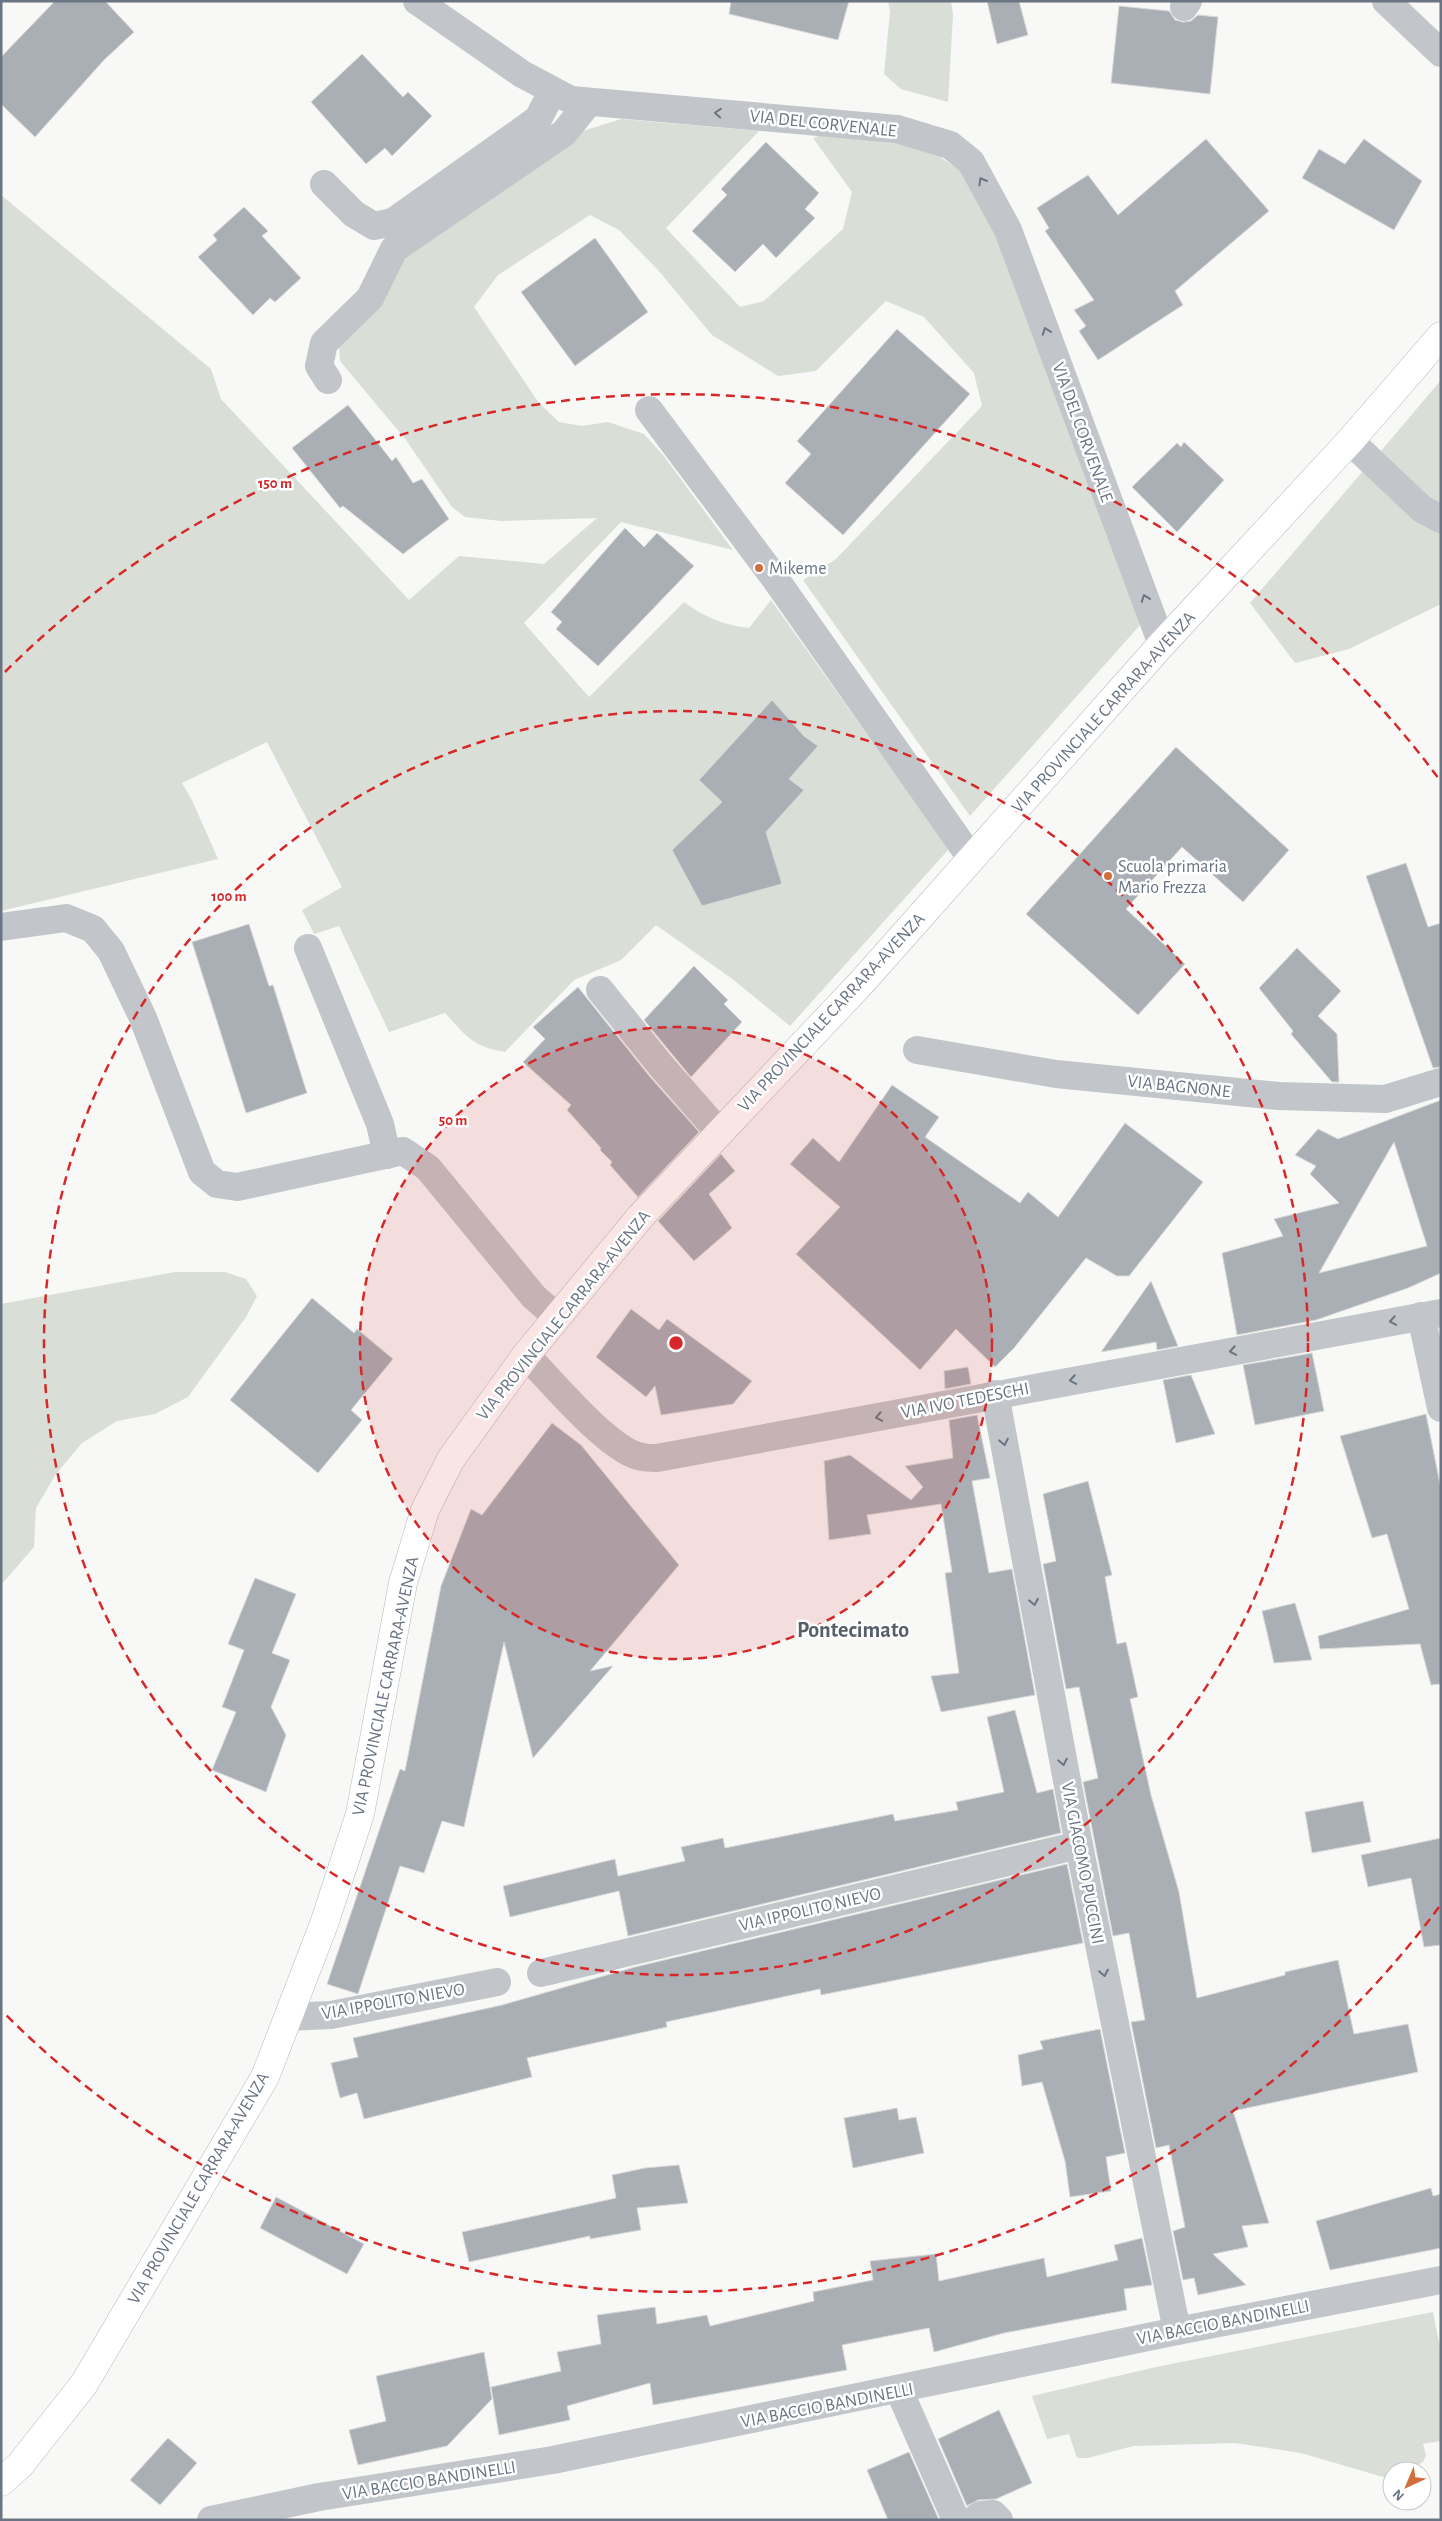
<svg xmlns="http://www.w3.org/2000/svg" width="1442" height="2521" font-family="'Alegreya Sans',sans-serif">
<style>
.green{fill:#d9ded7}
.building{fill:#a9afb5;stroke:#d9dad8;fill-rule:evenodd}
.lines{fill:none;stroke-linecap:round;stroke-linejoin:round}
.major-casing{stroke:#b6b9bd;stroke-width:29}
.minor{stroke:#c2c5c9;stroke-width:28}
.major{stroke:#fff;stroke-width:28}
.oneway{stroke:#6a7583}
.ring{fill:none;stroke:#d62828;stroke-width:2.5;stroke-dasharray:9 6}
.poi-dot{fill:#d26e3b;stroke:#fff;stroke-width:2}
.labels{text-anchor:middle;stroke-width:5;stroke-linejoin:round;paint-order:stroke}
.street-label{font-size:18px;fill:#6a7583;stroke:#fff}
.poi-label{font-size:18px;fill:#6a7583;stroke:#fff;text-anchor:start}
.district-label{font-size:22px;font-weight:bold;fill:#575f69;stroke:#fff}
.centre{fill:#d62828;stroke:#fff;stroke-width:2.5}
.ring-label{font-size:15px;text-anchor:middle;font-weight:bold;fill:#d62828;stroke:#fff;stroke-width:5;stroke-linejoin:round;paint-order:stroke}
</style>
<rect width="100%" height="100%" fill="#f8f8f6"/>
<g class="green">
<path d="M 888,1 L 951,1 L 953,15 L 948,102 L 901,89 L 884,74 L 890,12 Z"/>
<path d="M 621,119 L 759,131 L 666,228 L 740,307 L 764,301 L 843,229 L 852,192 L 813,138 L 832,131 L 923,145 L 963,173 L 1000,235 L 1141,624 L 970,816 L 803,580 L 836,559 L 982,406 L 974,373 L 924,317 L 886,301 L 816,371 L 778,376 L 712,335 L 658,270 L 619,230 L 590,215 L 498,275 L 474,307 L 539,403 L 559,422 L 582,426 L 608,422 L 644,434 L 664,456 L 733,550 L 621,522 L 524,623 L 589,697 L 684,602 C 704,617 723,625 749,628 L 771,600 L 949,849 L 790,1026 L 731,978 L 656,925 L 621,960 L 574,980 L 505,1052 C 473,1047 466,1036 445,1013 L 389,1032 L 339,926 L 314,934 L 302,910 L 342,887 L 267,742 L 182,783 L 192,800 L 218,859 L 1,911 L 1,195 L 211,369 L 221,399 L 409,600 L 459,556 L 544,564 L 597,518 L 501,521 L 465,517 L 452,507 L 406,440 L 340,361 L 339,346 L 405,250 L 583,131 Z"/>
<path d="M 1441,380 L 1441,508 L 1381,451 Z"/>
<path d="M 1363,471 L 1425,526 L 1441,532 L 1441,604 L 1349,649 L 1295,663 L 1250,603 Z"/>
<path d="M 175,1272 L 225,1272 L 246,1279 L 257,1296 L 246,1317 L 188,1397 L 155,1414 L 117,1421 L 82,1443 L 56,1474 L 36,1508 L 34,1547 L 1,1585 L 1,1304 Z"/>
<path d="M 1433,2312 L 1441,2353 L 1441,2441 L 1423,2444 L 1426,2455 L 1423,2462 L 1414,2467 L 1399,2467 L 1383,2477 L 1301,2453 L 1235,2443 L 1133,2446 L 1088,2458 L 1077,2458 L 1069,2434 L 1047,2439 L 1032,2396 L 1156,2367 Z"/>
</g>
<g class="building">
<path d="M 55,1 L 105,1 L 134,32 L 104,60 L 35,137 L 1,104 L 1,57 Z"/>
<path d="M 731,1 L 849,1 L 838,40 L 729,14 Z"/>
<path d="M 987,1 L 1019,1 L 1028,35 L 997,44 Z"/>
<path d="M 1119,6 L 1169,11 L 1175,20 L 1183,22 L 1191,21 L 1198,15 L 1218,17 L 1210,94 L 1111,83 Z"/>
<path d="M 362,54 L 403,97 L 408,92 L 432,116 L 392,156 L 385,148 L 366,164 L 311,102 Z"/>
<path d="M 1206,139 L 1269,211 L 1175,291 L 1183,305 L 1098,360 L 1079,331 L 1086,326 L 1074,310 L 1094,300 L 1045,231 L 1049,228 L 1037,208 L 1088,175 L 1118,215 Z"/>
<path d="M 1364,139 L 1422,181 L 1394,230 L 1302,178 L 1319,149 L 1345,164 Z"/>
<path d="M 766,142 L 819,193 L 805,209 L 815,218 L 776,258 L 763,244 L 735,272 L 692,231 L 727,195 L 721,189 Z"/>
<path d="M 244,207 L 268,231 L 262,236 L 301,278 L 275,302 L 270,298 L 253,315 L 198,257 L 217,240 L 213,235 Z"/>
<path d="M 595,238 L 648,312 L 575,366 L 521,292 Z"/>
<path d="M 897,329 L 970,394 L 843,535 L 785,483 L 811,454 L 797,441 Z"/>
<path d="M 348,405 L 392,461 L 396,457 L 413,483 L 422,479 L 449,519 L 403,554 L 343,506 L 340,508 L 292,448 Z"/>
<path d="M 1184,442 L 1224,480 L 1177,532 L 1132,487 L 1177,443 L 1181,447 Z"/>
<path d="M 625,528 L 644,547 L 657,533 L 694,566 L 598,666 L 556,629 L 562,622 L 551,612 Z"/>
<path d="M 772,700 L 804,736 L 818,746 L 789,779 L 804,790 L 766,832 L 782,884 L 702,906 L 672,850 L 722,802 L 699,780 Z"/>
<path d="M 1176,747 L 1289,850 L 1243,902 L 1182,847 L 1126,909 L 1185,964 L 1138,1015 L 1026,914 Z"/>
<path d="M 1406,863 L 1428,927 L 1441,923 L 1441,1067 L 1433,1068 L 1366,876 Z"/>
<path d="M 249,924 L 269,986 L 273,985 L 307,1093 L 246,1113 L 192,942 Z"/>
<path d="M 1297,948 L 1341,991 L 1318,1016 L 1337,1034 L 1339,1082 L 1332,1082 L 1291,1034 L 1293,1031 L 1259,988 Z"/>
<path d="M 694,966 L 728,1000 L 724,1004 L 742,1022 L 691,1077 L 644,1020 Z"/>
<path d="M 578,987 L 650,1077 L 699,1132 L 638,1197 L 610,1165 L 612,1162 L 600,1150 L 601,1148 L 567,1110 L 571,1105 L 523,1062 L 545,1039 L 533,1027 Z"/>
<path d="M 892,1085 L 939,1117 L 925,1137 L 1020,1203 L 1028,1192 L 1058,1217 L 1125,1123 L 1203,1182 L 1129,1276 L 1117,1276 L 1086,1258 L 1014,1348 L 995,1367 L 956,1329 L 920,1370 L 796,1254 L 840,1207 L 790,1164 L 813,1138 L 839,1162 Z"/>
<path d="M 1441,1100 L 1441,1273 L 1408,1288 L 1316,1320 L 1237,1335 L 1222,1253 L 1283,1236 L 1274,1219 L 1339,1203 L 1310,1174 L 1316,1166 L 1295,1155 L 1318,1129 L 1338,1139 ZM 1394,1142 L 1427,1246 L 1319,1273 L 1352,1215 Z"/>
<path d="M 721,1154 L 735,1171 L 709,1194 L 732,1228 L 694,1261 L 658,1221 Z"/>
<path d="M 1151,1281 L 1178,1346 L 1157,1350 L 1156,1342 L 1101,1352 Z"/>
<path d="M 312,1298 L 354,1333 L 357,1329 L 393,1359 L 351,1410 L 362,1420 L 318,1473 L 230,1400 Z"/>
<path d="M 631,1309 L 659,1330 L 667,1319 L 752,1381 L 733,1404 L 661,1415 L 655,1386 L 646,1397 L 596,1357 Z"/>
<path d="M 1312,1353 L 1324,1411 L 1255,1425 L 1243,1365 Z"/>
<path d="M 968,1367 L 971,1384 L 945,1389 L 944,1371 Z"/>
<path d="M 1191,1375 L 1215,1434 L 1176,1443 L 1163,1380 Z"/>
<path d="M 1426,1414 L 1441,1489 L 1441,1684 L 1431,1685 L 1420,1644 L 1320,1649 L 1318,1636 L 1409,1609 L 1387,1534 L 1372,1538 L 1340,1436 Z"/>
<path d="M 977,1415 L 990,1478 L 972,1481 L 989,1573 L 1012,1569 L 1035,1695 L 941,1712 L 931,1676 L 959,1673 L 945,1573 L 952,1572 L 941,1504 L 867,1515 L 871,1534 L 829,1540 L 824,1461 L 850,1455 L 911,1500 L 923,1487 L 905,1466 L 953,1458 L 949,1420 Z"/>
<path d="M 552,1423 L 581,1445 L 679,1565 L 590,1671 L 613,1666 L 533,1758 L 504,1642 L 464,1827 L 442,1821 L 424,1873 L 400,1866 L 358,1994 L 327,1984 L 400,1769 L 405,1771 L 441,1586 L 471,1509 L 482,1515 Z"/>
<path d="M 1088,1481 L 1112,1575 L 1105,1577 L 1117,1644 L 1126,1642 L 1138,1697 L 1130,1699 L 1151,1795 L 1179,1892 L 1197,1998 L 1285,1975 L 1285,1972 L 1338,1960 L 1354,2034 L 1408,2024 L 1418,2072 L 1233,2111 L 1269,2223 L 1242,2226 L 1248,2247 L 1213,2254 L 1246,2285 L 1198,2295 L 1194,2278 L 1183,2280 L 1173,2231 L 1185,2227 L 1169,2145 L 1156,2148 L 1131,2022 L 1145,2020 L 1129,1933 L 1113,1936 L 1083,1782 L 1098,1778 L 1079,1687 L 1066,1689 L 1043,1564 L 1056,1561 L 1043,1494 Z"/>
<path d="M 255,1578 L 296,1594 L 272,1653 L 290,1660 L 271,1707 L 286,1735 L 266,1792 L 212,1770 L 236,1712 L 222,1707 L 244,1650 L 228,1644 Z"/>
<path d="M 1295,1603 L 1312,1660 L 1274,1663 L 1262,1611 Z"/>
<path d="M 1015,1710 L 1037,1793 L 1053,1789 L 1061,1833 L 628,1936 L 619,1891 L 510,1917 L 503,1886 L 615,1859 L 618,1876 L 685,1861 L 681,1847 L 723,1838 L 725,1848 L 893,1814 L 895,1821 L 958,1810 L 956,1802 L 1004,1792 L 987,1717 Z"/>
<path d="M 1363,1801 L 1371,1842 L 1312,1853 L 1305,1812 Z"/>
<path d="M 1441,1838 L 1441,1945 L 1424,1947 L 1411,1878 L 1368,1887 L 1361,1855 Z"/>
<path d="M 1067,1864 L 1083,1943 L 821,1995 L 820,1989 L 666,2022 L 667,2027 L 527,2058 L 532,2077 L 364,2119 L 357,2093 L 340,2098 L 331,2063 L 358,2057 L 353,2038 L 502,2005 L 635,1967 Z"/>
<path d="M 1100,2029 L 1125,2153 L 1106,2157 L 1111,2191 L 1070,2197 L 1065,2161 L 1042,2082 L 1022,2086 L 1018,2055 L 1043,2049 L 1040,2041 Z"/>
<path d="M 897,2108 L 899,2120 L 916,2117 L 924,2153 L 853,2168 L 844,2118 Z"/>
<path d="M 679,2165 L 688,2203 L 637,2208 L 641,2230 L 590,2239 L 590,2236 L 469,2262 L 462,2232 L 616,2198 L 612,2175 L 645,2168 Z"/>
<path d="M 1431,2188 L 1433,2196 L 1441,2194 L 1441,2248 L 1330,2270 L 1316,2221 Z"/>
<path d="M 276,2197 L 364,2244 L 347,2274 L 260,2228 Z"/>
<path d="M 1142,2238 L 1152,2285 L 1124,2289 L 1127,2310 L 1004,2333 L 934,2352 L 929,2328 L 842,2345 L 847,2370 L 653,2405 L 650,2383 L 567,2406 L 570,2420 L 499,2435 L 491,2387 L 561,2371 L 557,2352 L 601,2344 L 597,2315 L 655,2307 L 657,2324 L 707,2315 L 710,2326 L 814,2301 L 813,2292 L 873,2280 L 870,2261 L 936,2254 L 939,2281 L 1044,2258 L 1047,2277 L 1118,2260 L 1114,2245 Z"/>
<path d="M 484,2352 L 492,2399 L 447,2446 L 358,2465 L 349,2430 L 386,2421 L 376,2376 Z"/>
<path d="M 999,2410 L 1032,2483 L 996,2499 L 978,2500 L 967,2506 L 938,2439 Z"/>
<path d="M 168,2438 L 197,2463 L 160,2505 L 130,2480 Z"/>
<path d="M 909,2452 L 939,2520 L 888,2520 L 867,2470 Z"/>
</g>
<g class="lines">
<defs>
<path id="major" d="M 1,2482 L 20,2465 L 84,2384 L 265,2077 L 324,1924 L 360,1814 L 403,1583 L 425,1510 L 451,1459 L 526,1355 L 641,1216 L 862,982 L 1162,644 L 1350,441 L 1441,336"/>
</defs>
<use href="#major" class="major-casing"/>
<g class="minor">
<path d="M 417,1 L 522,74 L 571,100 L 897,129 L 950,145 L 971,162 L 1008,230 L 1162,644"/>
<path d="M 1386,1 L 1441,53"/>
<path d="M 1184,7 L 1188,1"/>
<path d="M 324,184 L 354,214 L 374,226 L 393,222 L 538,119 L 552,92"/>
<path d="M 328,380 L 319,366 L 324,343 L 370,298 L 394,249 L 564,133 L 589,102"/>
<path d="M 649,410 L 774,577 L 971,858"/>
<path d="M 1350,441 L 1422,509 L 1441,519"/>
<path d="M 1,927 L 66,918 L 93,929 L 111,951 L 143,1018 L 202,1172 L 217,1184 L 237,1187 L 403,1151 L 428,1168 L 534,1297 L 557,1317"/>
<path d="M 308,948 L 380,1124 L 387,1155"/>
<path d="M 600,990 L 662,1067 L 719,1132"/>
<path d="M 917,1050 L 1056,1074 L 1279,1096 L 1385,1099 L 1441,1082"/>
<path d="M 1421,1316 L 1441,1408"/>
<path d="M 526,1355 C 550,1380 606,1447 638,1456 C 644,1458 651,1458 657,1458 L 1441,1313"/>
<path d="M 995,1394 L 1079,1845 L 1177,2331"/>
<path d="M 541,1973 L 1079,1845"/>
<path d="M 288,2017 L 331,2015 L 497,1982"/>
<path d="M 899,2390 L 956,2520"/>
<path d="M 211,2520 L 319,2497 L 553,2460 L 1177,2331 L 1441,2280"/>
<path d="M 974,2520 L 980,2515 L 993,2514 L 999,2520"/>
</g>
<use href="#major" class="major"/>
</g>
<defs><path id="oneway-chevron" d="M-2-3.5L2.5 0L-2 3.5" fill="none" stroke-width="1.6" stroke-linecap="round" stroke-linejoin="round" transform="scale(1.25)"/></defs>
<g class="oneway">
<use href="#oneway-chevron" transform="translate(718 113) rotate(-175)"/>
<use href="#oneway-chevron" transform="translate(982 181) rotate(-120)"/>
<use href="#oneway-chevron" transform="translate(1046 331) rotate(-110)"/>
<use href="#oneway-chevron" transform="translate(1145 598) rotate(-110)"/>
<use href="#oneway-chevron" transform="translate(1393 1321) rotate(170)"/>
<use href="#oneway-chevron" transform="translate(1233 1351) rotate(170)"/>
<use href="#oneway-chevron" transform="translate(1073 1380) rotate(170)"/>
<use href="#oneway-chevron" transform="translate(879 1417) rotate(169)"/>
<use href="#oneway-chevron" transform="translate(1004 1442) rotate(79)"/>
<use href="#oneway-chevron" transform="translate(1034 1602) rotate(79)"/>
<use href="#oneway-chevron" transform="translate(1063 1762) rotate(79)"/>
<use href="#oneway-chevron" transform="translate(1104 1973) rotate(79)"/>
</g>
<circle cx="676" cy="1343" r="316" fill="#d62828" fill-opacity=".12"/>
<g class="ring">
<circle cx="676" cy="1343" r="316"/>
<circle cx="676" cy="1343" r="632"/>
<path d="M1439 1907A949 949 0 0 1 5 2014M5 672A949 949 0 0 1 1439 779"/>
</g>
<g class="poi-dot">
<circle cx="759" cy="568" r="5"/>
<circle cx="1108" cy="876" r="5"/>
</g>
<g class="labels">
<g class="street-label">
<text transform="translate(823 123) rotate(6)" y="6">VIA DEL CORVENALE</text>
<text transform="translate(1083 432) rotate(70)" y="6">VIA DEL CORVENALE</text>
<text transform="translate(1103 712) rotate(-48)" y="6">VIA PROVINCIALE CARRARA-AVENZA</text>
<text transform="translate(831 1012) rotate(-47)" y="6">VIA PROVINCIALE CARRARA-AVENZA</text>
<text transform="translate(1179 1086) rotate(6)" y="6">VIA BAGNONE</text>
<text transform="translate(563 1315) rotate(-51)" y="6">VIA PROVINCIALE CARRARA-AVENZA</text>
<text transform="translate(965 1400) rotate(-11)" y="6">VIA IVO TEDESCHI</text>
<text transform="translate(385 1686) rotate(-78)" y="6">VIA PROVINCIALE CARRARA-AVENZA</text>
<text transform="translate(1083 1863) rotate(79)" y="6">VIA GIACOMO PUCCINI</text>
<text transform="translate(810 1909) rotate(-13)" y="6">VIA IPPOLITO NIEVO</text>
<text transform="translate(393 2001) rotate(-10)" y="6">VIA IPPOLITO NIEVO</text>
<text transform="translate(198 2188) rotate(-60)" y="6">VIA PROVINCIALE CARRARA-AVENZA</text>
<text transform="translate(1223 2322) rotate(-11)" y="6">VIA BACCIO BANDINELLI</text>
<text transform="translate(827 2405) rotate(-11)" y="6">VIA BACCIO BANDINELLI</text>
<text transform="translate(429 2480) rotate(-9)" y="6">VIA BACCIO BANDINELLI</text>
</g>
<g class="poi-label">
<text x="769" y="574">Mikeme</text>
<text x="1118" y="872">Scuola primaria<tspan x="1118" dy="21">Mario Frezza</tspan></text>
</g>
<g class="district-label">
<text x="853" y="1637">Pontecimato</text>
</g>
</g>
<circle cx="676" cy="1343" r="8" class="centre"/>
<g class="ring-label">
<text x="275" y="488">150 m</text>
<text x="229" y="901">100 m</text>
<text x="453" y="1125">50 m</text>
</g>
<rect width="1442" height="2521" fill="none" stroke="#6a7583" stroke-width="5"/>
<g transform="translate(1407 2486) rotate(224)"><circle r="24" fill="#ffffff" stroke="#c3c8cd"/>
<path d="M0-4L9 19L0 12L-9 19Z" fill="#d26e3b"/>
<text y="-8" font-size="14" font-weight="bold" text-anchor="middle" fill="#6a7583">N</text>
</g>
</svg>
